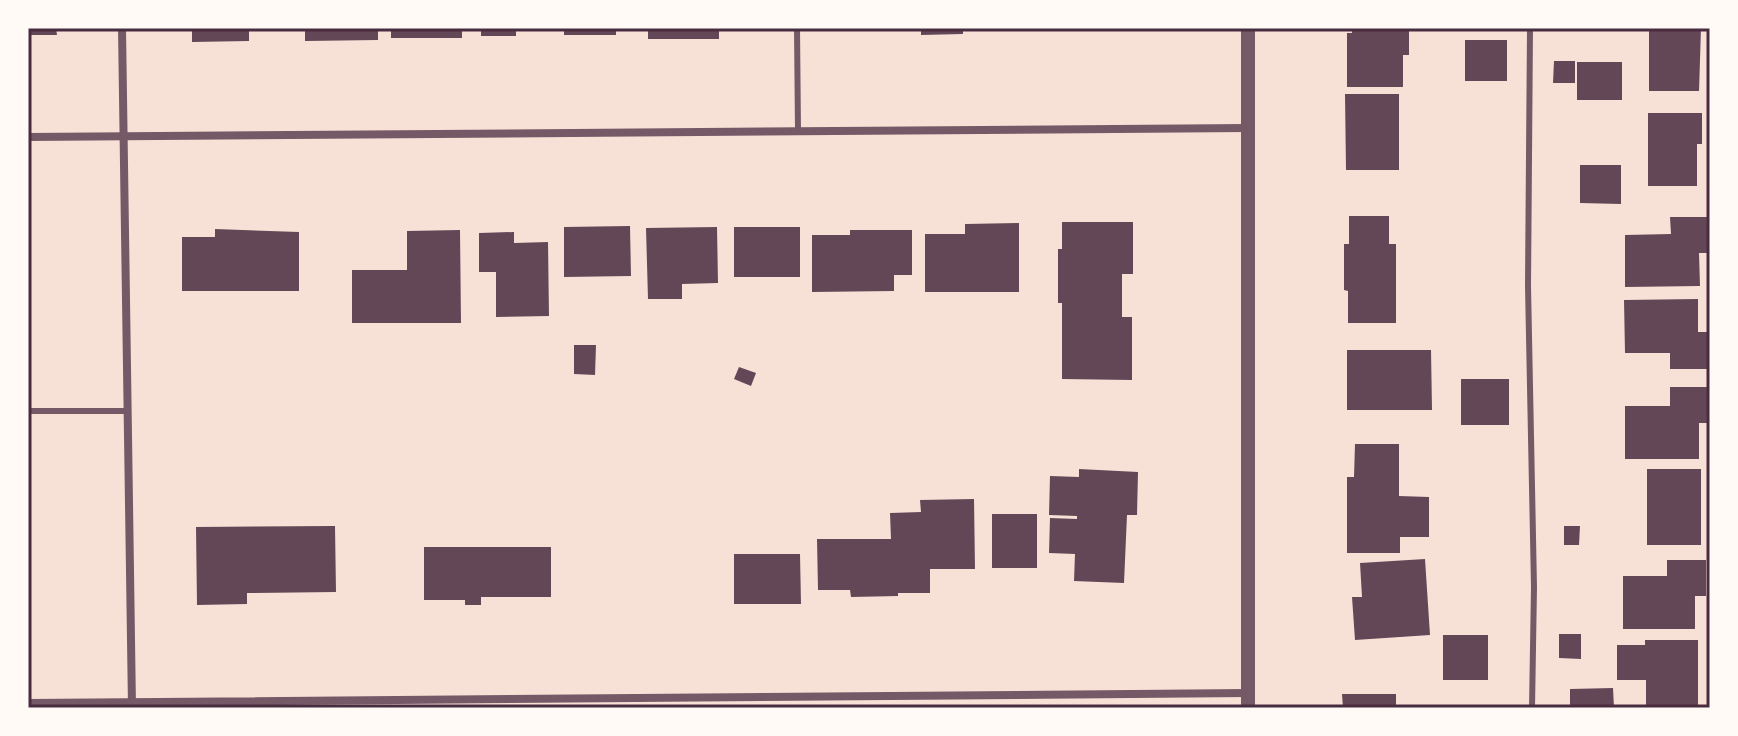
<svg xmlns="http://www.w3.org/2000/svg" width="1738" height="736" font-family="Bitter,serif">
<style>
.building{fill:#644757}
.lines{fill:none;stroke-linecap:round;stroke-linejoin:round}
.service{stroke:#755966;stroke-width:6}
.minor{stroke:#755966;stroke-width:8}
.tertiary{stroke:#755966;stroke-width:14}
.neatline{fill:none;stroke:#4a2c40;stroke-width:3}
</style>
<rect width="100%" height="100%" fill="#f7e1d7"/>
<g class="building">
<path d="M 28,28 L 56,28 L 57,35 L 28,35 Z"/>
<path d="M 192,28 L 249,28 L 249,41 L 192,42 Z"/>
<path d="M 305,28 L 378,28 L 378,40 L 305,41 Z"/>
<rect x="391" y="28" width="71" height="10"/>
<rect x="481" y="28" width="35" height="8"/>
<rect x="564" y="28" width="52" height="7"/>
<rect x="648" y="28" width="71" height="11"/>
<path d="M 921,28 L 963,28 L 963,34 L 921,35 Z"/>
<path d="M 1352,28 L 1409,28 L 1409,55 L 1403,55 L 1403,87 L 1347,87 L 1347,33 L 1352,33 Z"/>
<path d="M 1649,28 L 1701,28 L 1699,91 L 1649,91 Z"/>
<rect x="1465" y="40" width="42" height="41"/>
<path d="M 1554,61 L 1575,61 L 1575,83 L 1553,83 Z"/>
<rect x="1577" y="62" width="45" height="38"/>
<path d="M 1345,94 L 1399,94 L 1399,170 L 1346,170 Z"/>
<path d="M 1648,113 L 1702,113 L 1702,144 L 1697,144 L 1697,186 L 1648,186 Z"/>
<path d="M 1580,165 L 1621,165 L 1621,204 L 1580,203 Z"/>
<path d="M 1349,216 L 1389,216 L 1389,244 L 1396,244 L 1396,323 L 1348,323 L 1348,291 L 1344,290 L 1344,244 L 1349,244 Z"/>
<path d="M 1670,217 L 1710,217 L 1710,253 L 1699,253 L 1700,286 L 1625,287 L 1625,235 L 1671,234 Z"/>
<path d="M 1062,222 L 1133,222 L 1133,274 L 1122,274 L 1122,317 L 1132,317 L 1132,380 L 1062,379 L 1062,303 L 1058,303 L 1058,249 L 1062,249 Z"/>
<path d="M 1019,223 L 1019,292 L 925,292 L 925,234 L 965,234 L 965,224 Z"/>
<path d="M 630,226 L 631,276 L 564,277 L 564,227 Z"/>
<path d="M 717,227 L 718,283 L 682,284 L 682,299 L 648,299 L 646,228 Z"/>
<rect x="734" y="227" width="66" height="50"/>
<path d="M 215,229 L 299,232 L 299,291 L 182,291 L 182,237 L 215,237 Z"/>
<path d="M 460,230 L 461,323 L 352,323 L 352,270 L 407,270 L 407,231 Z"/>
<path d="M 850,230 L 912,230 L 912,275 L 894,275 L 894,291 L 812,292 L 812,235 L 850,235 Z"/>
<path d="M 514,232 L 514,243 L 548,242 L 549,316 L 496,317 L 496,272 L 479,272 L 479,233 Z"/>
<rect x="28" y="236" width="3" height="84"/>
<path d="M 1698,299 L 1698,332 L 1709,332 L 1709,369 L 1670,369 L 1670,353 L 1625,353 L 1624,300 Z"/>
<path d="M 574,345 L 596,345 L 595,375 L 574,374 Z"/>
<path d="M 1347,350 L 1431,350 L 1432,410 L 1347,410 Z"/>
<path d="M 739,367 L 756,373 L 751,386 L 734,379 Z"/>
<rect x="1461" y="379" width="48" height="46"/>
<path d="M 1670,387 L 1710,387 L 1710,423 L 1699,423 L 1699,459 L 1625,459 L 1625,406 L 1670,406 Z"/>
<path d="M 1355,444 L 1399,444 L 1399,496 L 1429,497 L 1429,537 L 1400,537 L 1400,553 L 1347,553 L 1347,477 L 1354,477 Z"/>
<path d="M 1079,469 L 1138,472 L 1137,515 L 1127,515 L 1124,583 L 1074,581 L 1075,554 L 1049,553 L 1050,518 L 1077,519 L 1077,516 L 1049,515 L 1050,476 L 1079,477 Z"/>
<rect x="1647" y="469" width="54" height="76"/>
<path d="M 974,499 L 975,569 L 930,569 L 930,593 L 898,593 L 898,596 L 851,597 L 850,590 L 818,590 L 817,539 L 891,539 L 890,513 L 921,512 L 920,500 Z"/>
<rect x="992" y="514" width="45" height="54"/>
<path d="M 335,526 L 336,592 L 247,593 L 247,604 L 197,605 L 196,527 Z"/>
<path d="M 1564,526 L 1580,526 L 1579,545 L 1564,545 Z"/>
<path d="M 424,547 L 551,547 L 551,597 L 481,597 L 481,605 L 465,605 L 465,600 L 424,600 Z"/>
<path d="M 734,554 L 800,554 L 801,604 L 734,604 Z"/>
<path d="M 1425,559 L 1430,635 L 1355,640 L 1352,597 L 1362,597 L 1360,563 Z"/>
<path d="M 1667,560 L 1706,560 L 1706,596 L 1695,596 L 1695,629 L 1623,629 L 1623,576 L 1667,576 Z"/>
<path d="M 1559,634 L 1581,634 L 1581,659 L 1559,658 Z"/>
<rect x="1443" y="635" width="45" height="45"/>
<path d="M 1645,640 L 1698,640 L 1698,708 L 1646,708 L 1646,680 L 1617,680 L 1617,645 L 1645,645 Z"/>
<path d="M 1613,688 L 1614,708 L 1570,708 L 1570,689 Z"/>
<path d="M 1342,694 L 1396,694 L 1396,708 L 1343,708 Z"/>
</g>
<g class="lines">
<g class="service">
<path d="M 797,28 L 798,131"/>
<path d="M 1530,28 L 1528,286 L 1534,587 L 1532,708"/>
<path d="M 28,411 L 127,411"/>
</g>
<g class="minor">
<path d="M 122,28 L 132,707"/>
<path d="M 28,137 L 1248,128"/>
<path d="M 28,703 L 1248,693"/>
</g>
<path class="tertiary" d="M 1248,28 L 1248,708"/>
</g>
<rect width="1738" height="736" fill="none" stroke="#fffaf5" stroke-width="60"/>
<rect x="30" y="30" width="1678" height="676" class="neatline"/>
</svg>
